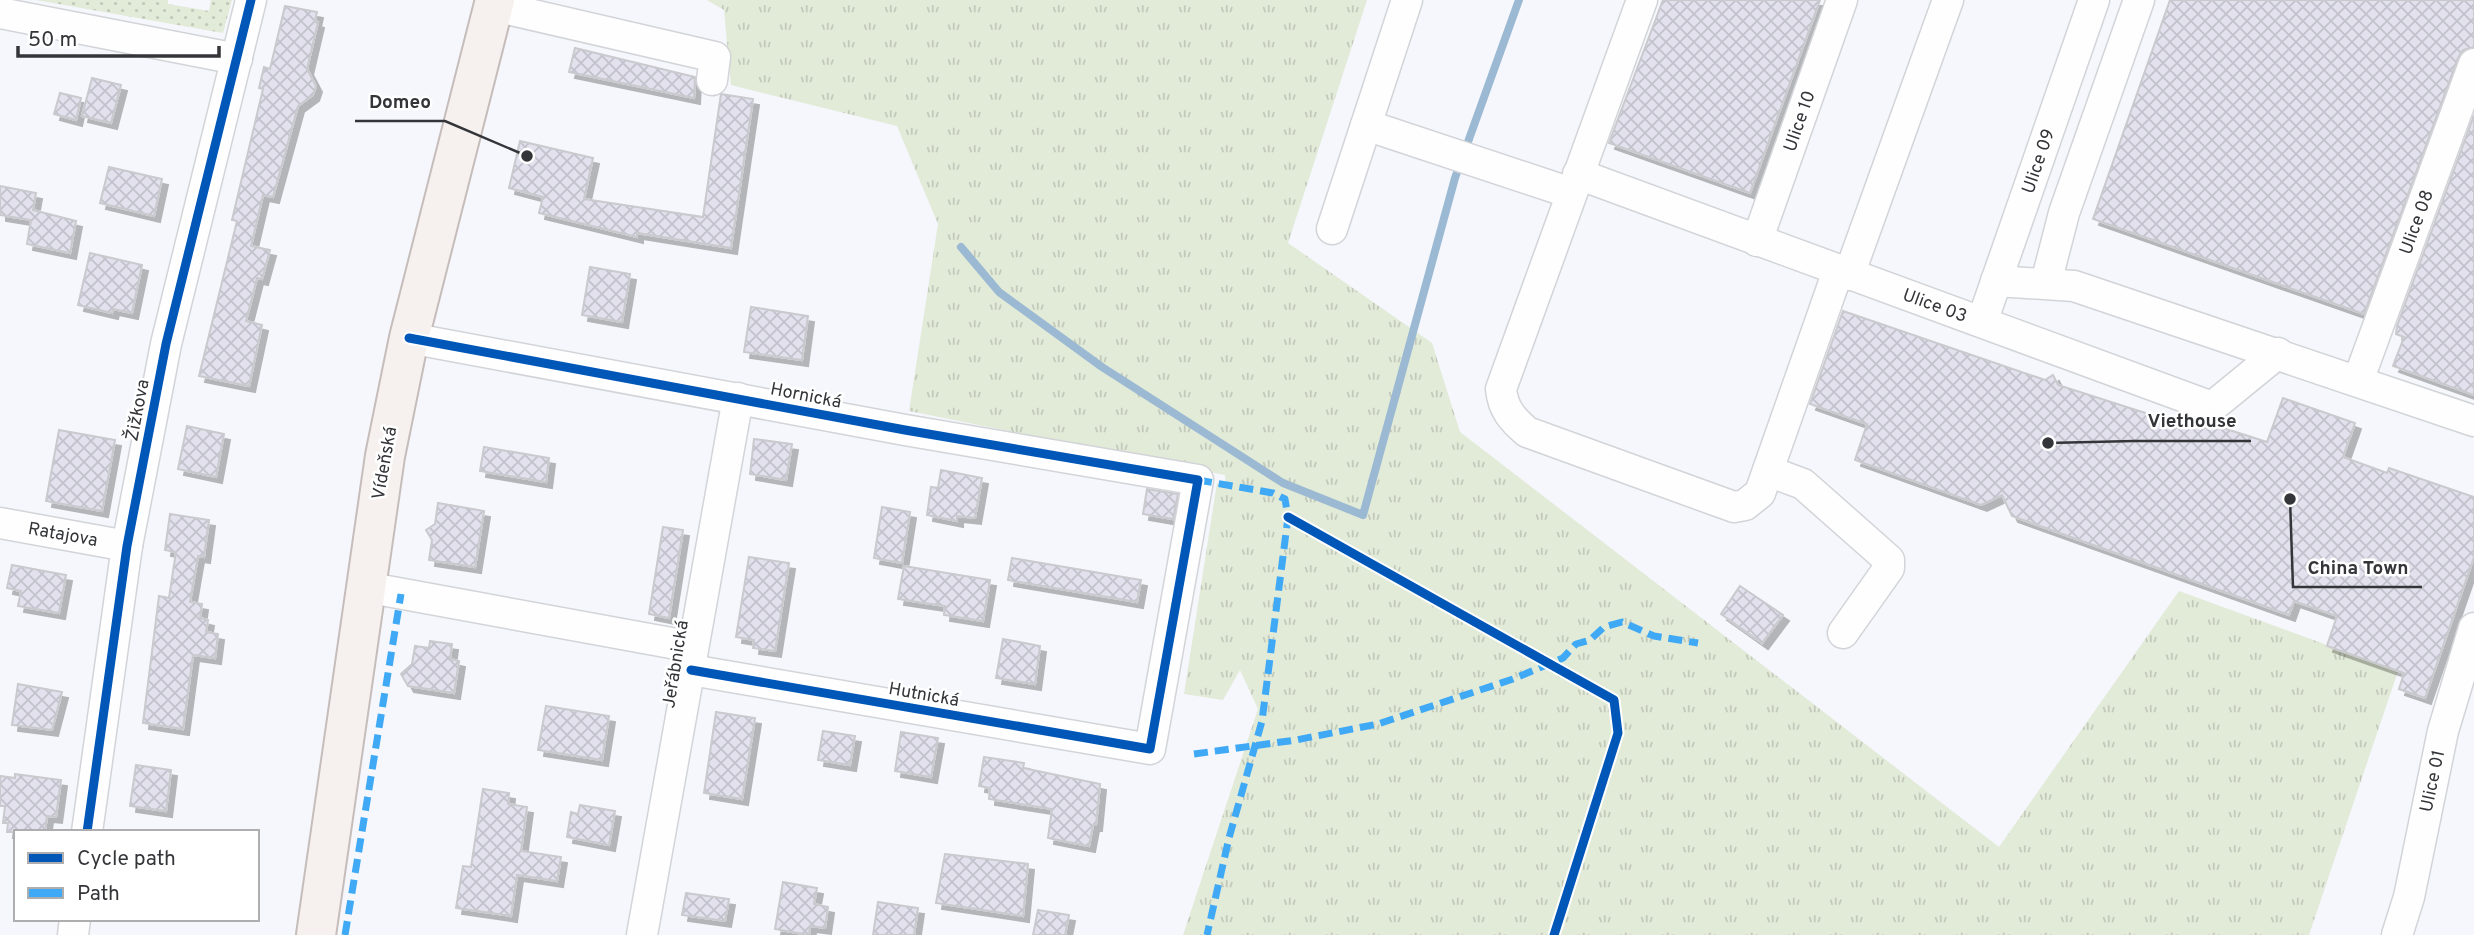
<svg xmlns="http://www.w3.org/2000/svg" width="2474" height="935" font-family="Overpass,sans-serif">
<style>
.grass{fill:url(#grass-tufts)}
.garden{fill:url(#garden-dots)}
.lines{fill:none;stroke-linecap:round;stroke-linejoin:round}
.stream{stroke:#9bb9d2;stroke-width:8}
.building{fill:url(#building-cross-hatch);stroke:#c9c9ce;stroke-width:2;filter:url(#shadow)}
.minor-casing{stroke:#d2d4d8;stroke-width:33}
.major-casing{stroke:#c6bdbb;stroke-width:42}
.minor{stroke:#fefeff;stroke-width:30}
.major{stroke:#f6f1ee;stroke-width:38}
.quiet{stroke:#3fa9f5;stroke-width:7;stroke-dasharray:14 7;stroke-linecap:butt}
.cycleway-casing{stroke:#fff;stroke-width:13}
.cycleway{stroke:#0057b8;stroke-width:9}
.labels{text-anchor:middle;stroke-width:5;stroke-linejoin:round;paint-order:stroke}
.street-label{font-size:18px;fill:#343539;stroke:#fff}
.leader{fill:none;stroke:#343539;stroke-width:2.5}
.callout-dot{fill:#343539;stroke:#fff;stroke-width:2.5}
.callout-label{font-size:19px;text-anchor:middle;font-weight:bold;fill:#343539;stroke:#fff;stroke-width:5;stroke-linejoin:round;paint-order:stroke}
</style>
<defs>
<pattern id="grass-tufts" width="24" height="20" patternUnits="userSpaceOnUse" patternTransform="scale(1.75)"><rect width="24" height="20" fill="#e2ead8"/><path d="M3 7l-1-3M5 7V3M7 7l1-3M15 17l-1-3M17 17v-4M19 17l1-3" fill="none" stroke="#c2c9ba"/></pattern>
<pattern id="garden-dots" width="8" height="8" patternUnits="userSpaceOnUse" patternTransform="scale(1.75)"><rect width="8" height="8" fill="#e2ead8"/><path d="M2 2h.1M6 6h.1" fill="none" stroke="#c2c9ba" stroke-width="1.8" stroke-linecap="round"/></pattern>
<pattern id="building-cross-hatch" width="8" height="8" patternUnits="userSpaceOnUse" patternTransform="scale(1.75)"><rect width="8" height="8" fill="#e2e1ed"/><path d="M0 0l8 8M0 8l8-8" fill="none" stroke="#c2c2cc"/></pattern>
<filter id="shadow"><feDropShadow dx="6" dy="6" stdDeviation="0" flood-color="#0004"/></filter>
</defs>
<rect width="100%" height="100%" fill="#f5f7fc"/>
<path class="grass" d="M 707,0 L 1367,0 L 1288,243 L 1432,343 L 1460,432 L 1999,847 L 2179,591 L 2398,671 L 2309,935 L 1183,935 L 1258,709 L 1240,670 L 1223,700 L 1184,694 L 1217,483 L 1226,487 L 1225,475 L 909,411 L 938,224 L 897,126 L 731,85 L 724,10 Z"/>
<path class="garden" d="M 36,0 L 168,0 L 168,4 L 209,11 L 211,0 L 232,0 L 223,33 Z"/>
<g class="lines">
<path class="stream" d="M 961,247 L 999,292 L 1102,367 L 1283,483 L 1363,515 L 1455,178 L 1519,0"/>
</g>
<g class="building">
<path d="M 1663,0 L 1820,0 L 1750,193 L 1609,143 Z"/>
<path d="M 2170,0 L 2474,0 L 2474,47 L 2463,50 L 2458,58 L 2364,314 L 2093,219 Z"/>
<path d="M 285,6 L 317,12 L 315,21 L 318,22 L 307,69 L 316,86 L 313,95 L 298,106 L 273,197 L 263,195 L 251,246 L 270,250 L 262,279 L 257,278 L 246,321 L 262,325 L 249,386 L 199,376 L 237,221 L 232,220 L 263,89 L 259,88 L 264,67 L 270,69 Z"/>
<path d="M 575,48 L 695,77 L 694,98 L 569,72 Z"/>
<path d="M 92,78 L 121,85 L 111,123 L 82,116 Z"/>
<path d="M 60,93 L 81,98 L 76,120 L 54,114 Z"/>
<path d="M 721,94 L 753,99 L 731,248 L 637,233 L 637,237 L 539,213 L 543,197 L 509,188 L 520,141 L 593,158 L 584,199 L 703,217 Z"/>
<path d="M 2474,115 L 2474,395 L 2393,366 L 2404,337 L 2396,334 L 2397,326 Z"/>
<path d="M 109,167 L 162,179 L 154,216 L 100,203 Z"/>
<path d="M 0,186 L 36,193 L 33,210 L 76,221 L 70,253 L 27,244 L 31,220 L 0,215 Z"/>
<path d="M 90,253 L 142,265 L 132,313 L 113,309 L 112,313 L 78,305 Z"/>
<path d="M 590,267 L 630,274 L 622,322 L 582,315 Z"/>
<path d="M 751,307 L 808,316 L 802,360 L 744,352 Z"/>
<path d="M 1843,311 L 2045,380 L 2053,375 L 2058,385 L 2189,427 L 2192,418 L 2267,442 L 2283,398 L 2355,423 L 2343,457 L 2387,473 L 2389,468 L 2474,497 L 2474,557 L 2425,698 L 2399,689 L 2404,673 L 2327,646 L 2337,616 L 2294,601 L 2289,615 L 2012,516 L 2002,495 L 1981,505 L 1855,460 L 1867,424 L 1810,404 Z"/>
<path d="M 187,426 L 224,434 L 216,477 L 178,469 Z"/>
<path d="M 59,430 L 115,440 L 102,511 L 46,501 Z"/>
<path d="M 754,439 L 792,444 L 786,480 L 750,474 Z"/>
<path d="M 484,447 L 549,458 L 546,482 L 480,471 Z"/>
<path d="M 941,470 L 982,478 L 975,518 L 957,516 L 957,521 L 927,515 L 931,487 L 938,488 Z"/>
<path d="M 1147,489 L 1178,494 L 1173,519 L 1143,514 Z"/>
<path d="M 438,503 L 484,511 L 475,567 L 429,560 L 432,540 L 426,530 L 435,524 Z"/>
<path d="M 882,507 L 910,512 L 902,563 L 874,558 Z"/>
<path d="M 170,514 L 209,520 L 204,557 L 198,556 L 190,602 L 202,604 L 200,618 L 208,620 L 206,632 L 218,634 L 215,658 L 193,655 L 183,729 L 143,723 L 159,596 L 169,598 L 176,552 L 165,550 Z"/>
<path d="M 663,527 L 683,530 L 669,618 L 649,614 Z"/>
<path d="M 749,557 L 789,563 L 775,651 L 753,648 L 754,640 L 736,637 Z"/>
<path d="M 1012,558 L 1141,580 L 1137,602 L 1008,580 Z"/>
<path d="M 12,565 L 66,575 L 59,613 L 18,606 L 21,591 L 7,588 Z"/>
<path d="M 904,566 L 990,580 L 983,621 L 944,615 L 945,606 L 898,599 Z"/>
<path d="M 1740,586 L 1783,615 L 1762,643 L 1721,614 Z"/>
<path d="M 1003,639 L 1040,646 L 1035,684 L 996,678 Z"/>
<path d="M 430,641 L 452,644 L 450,659 L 459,661 L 454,693 L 408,686 L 401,674 L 412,664 L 415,646 L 429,648 Z"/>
<path d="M 18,684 L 62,692 L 52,730 L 12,725 Z"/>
<path d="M 546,706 L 609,716 L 602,760 L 538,750 Z"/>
<path d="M 716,712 L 755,718 L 742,799 L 704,793 Z"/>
<path d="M 823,731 L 855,736 L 850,765 L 818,760 Z"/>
<path d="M 901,732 L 938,738 L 931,777 L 895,771 Z"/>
<path d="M 984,757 L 1024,763 L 1023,768 L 1100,784 L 1096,825 L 1093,825 L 1089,846 L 1048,838 L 1052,809 L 989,799 L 990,788 L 979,786 Z"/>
<path d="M 136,765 L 171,770 L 166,811 L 130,806 Z"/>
<path d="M 15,774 L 61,780 L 56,817 L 47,816 L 45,832 L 7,832 L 8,823 L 3,823 L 5,806 L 0,806 L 0,776 L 15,778 Z"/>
<path d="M 483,789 L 509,793 L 508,804 L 527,807 L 521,851 L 561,857 L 557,881 L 517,875 L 511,916 L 456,908 L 463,866 L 471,867 Z"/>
<path d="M 580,805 L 615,811 L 609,845 L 567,837 L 571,812 L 578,814 Z"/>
<path d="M 945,854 L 1028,864 L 1023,916 L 936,903 Z"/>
<path d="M 783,882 L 817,888 L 814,904 L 828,907 L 825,928 L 810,926 L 809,935 L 775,929 Z"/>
<path d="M 686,893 L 729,899 L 725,921 L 682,915 Z"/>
<path d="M 878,902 L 918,908 L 914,935 L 873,935 Z"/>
<path d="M 1038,910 L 1069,915 L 1065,935 L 1033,935 Z"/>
</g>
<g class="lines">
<defs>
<g id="minor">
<path d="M 1642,0 L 1501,389 C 1503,409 1512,419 1527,432 L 1734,507 L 1745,505 L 1760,493 L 1838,271"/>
<path d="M 494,6 L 715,57 L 712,80"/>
<path d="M 0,13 L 237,59"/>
<path d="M 1366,125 L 1571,193"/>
<path d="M 1578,174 L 2212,407 L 2278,353"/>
<path d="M 1332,229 L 1407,0"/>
<path d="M 1757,241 L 1842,0"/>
<path d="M 1849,275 L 1948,0"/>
<path d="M 1996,281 L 2074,286 L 2474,421"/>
<path d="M 2046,283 L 2064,213 L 2139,0"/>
<path d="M 1982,322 L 2094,0"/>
<path d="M 409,338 L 905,430 L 1198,480 L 1150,749 L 691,670"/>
<path d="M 2358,381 L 2474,64"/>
<path d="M 1768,471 L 1803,484 L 1889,560 L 1889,568 L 1843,633"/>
<path d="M 0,523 L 127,546"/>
<path d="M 365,587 L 693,647"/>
<path d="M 87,832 L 127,546 L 166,344 L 251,0"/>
<path d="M 73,935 L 75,919"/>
<path d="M 642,935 L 738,398"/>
<path d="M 2397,935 L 2409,897 L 2443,731 L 2474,628"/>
</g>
<path id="major" d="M 316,935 L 385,456 L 409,338 L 495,0"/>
</defs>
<use href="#minor" class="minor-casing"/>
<use href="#major" class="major-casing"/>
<use href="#minor" class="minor"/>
<use href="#major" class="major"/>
<g class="quiet">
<path d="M 1198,480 L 1273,493 L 1285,499 L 1288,517 L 1262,721 L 1229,838 L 1207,935"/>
<path d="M 1194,754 L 1296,740 L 1378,724 L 1513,679 L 1563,658 L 1576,644 L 1590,640 L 1604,627 L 1622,622 L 1654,636 L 1698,643"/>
<path d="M 345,935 L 401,594"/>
</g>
<defs>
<g id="cycleway">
<path d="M 409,338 L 905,430 L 1198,480 L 1150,749 L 691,670"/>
<path d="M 1288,517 L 1614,700 L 1618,733 L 1554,935"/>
<path d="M 87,832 L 127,546 L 166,344 L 251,0"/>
</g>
</defs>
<use href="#cycleway" class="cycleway-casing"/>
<use href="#cycleway" class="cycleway"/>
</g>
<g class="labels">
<g class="street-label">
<text transform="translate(1799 121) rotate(-71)" y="6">Ulice 10</text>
<text transform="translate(2038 161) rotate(-71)" y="6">Ulice 09</text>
<text transform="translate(2416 222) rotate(-70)" y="6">Ulice 08</text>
<text transform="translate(1935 305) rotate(20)" y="6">Ulice 03</text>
<text transform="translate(806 395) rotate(11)" y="6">Hornická</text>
<text transform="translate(137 410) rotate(-79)" y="6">Žižkova</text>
<text transform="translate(384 463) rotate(-80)" y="6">Vídeňská</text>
<text transform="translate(63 534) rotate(10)" y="6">Ratajova</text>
<text transform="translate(675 664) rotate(-81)" y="6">Jeřábnická</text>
<text transform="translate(924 694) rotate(10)" y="6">Hutnická</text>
<text transform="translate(2432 781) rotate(-78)" y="6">Ulice 01</text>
</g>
</g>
<path class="leader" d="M527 156L445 121H355M2048 443L2134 441H2251M2290 499L2293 587H2422"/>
<g class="callout-dot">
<circle cx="527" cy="156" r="7"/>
<circle cx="2048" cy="443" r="7"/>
<circle cx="2290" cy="499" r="7"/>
</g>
<g class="callout-label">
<text x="400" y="108">Domeo</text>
<text x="2192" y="427">Viethouse</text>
<text x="2358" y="574">China Town</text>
</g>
<rect x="14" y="830" width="245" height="91" fill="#ffffff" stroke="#aeaeb0" stroke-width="2"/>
<rect x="28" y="853" width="35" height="10" fill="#0057b8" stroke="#aeaeb0" stroke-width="2"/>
<text x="77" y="865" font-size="21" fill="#343539">Cycle path</text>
<rect x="28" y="888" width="35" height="10" fill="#3fa9f5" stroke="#aeaeb0" stroke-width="2"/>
<text x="77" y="900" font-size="21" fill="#343539">Path</text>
<path d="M18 46v10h201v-10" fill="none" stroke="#343539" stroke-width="3.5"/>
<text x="28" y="46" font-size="21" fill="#343539" stroke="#ffffff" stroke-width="5" paint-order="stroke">50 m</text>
</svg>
